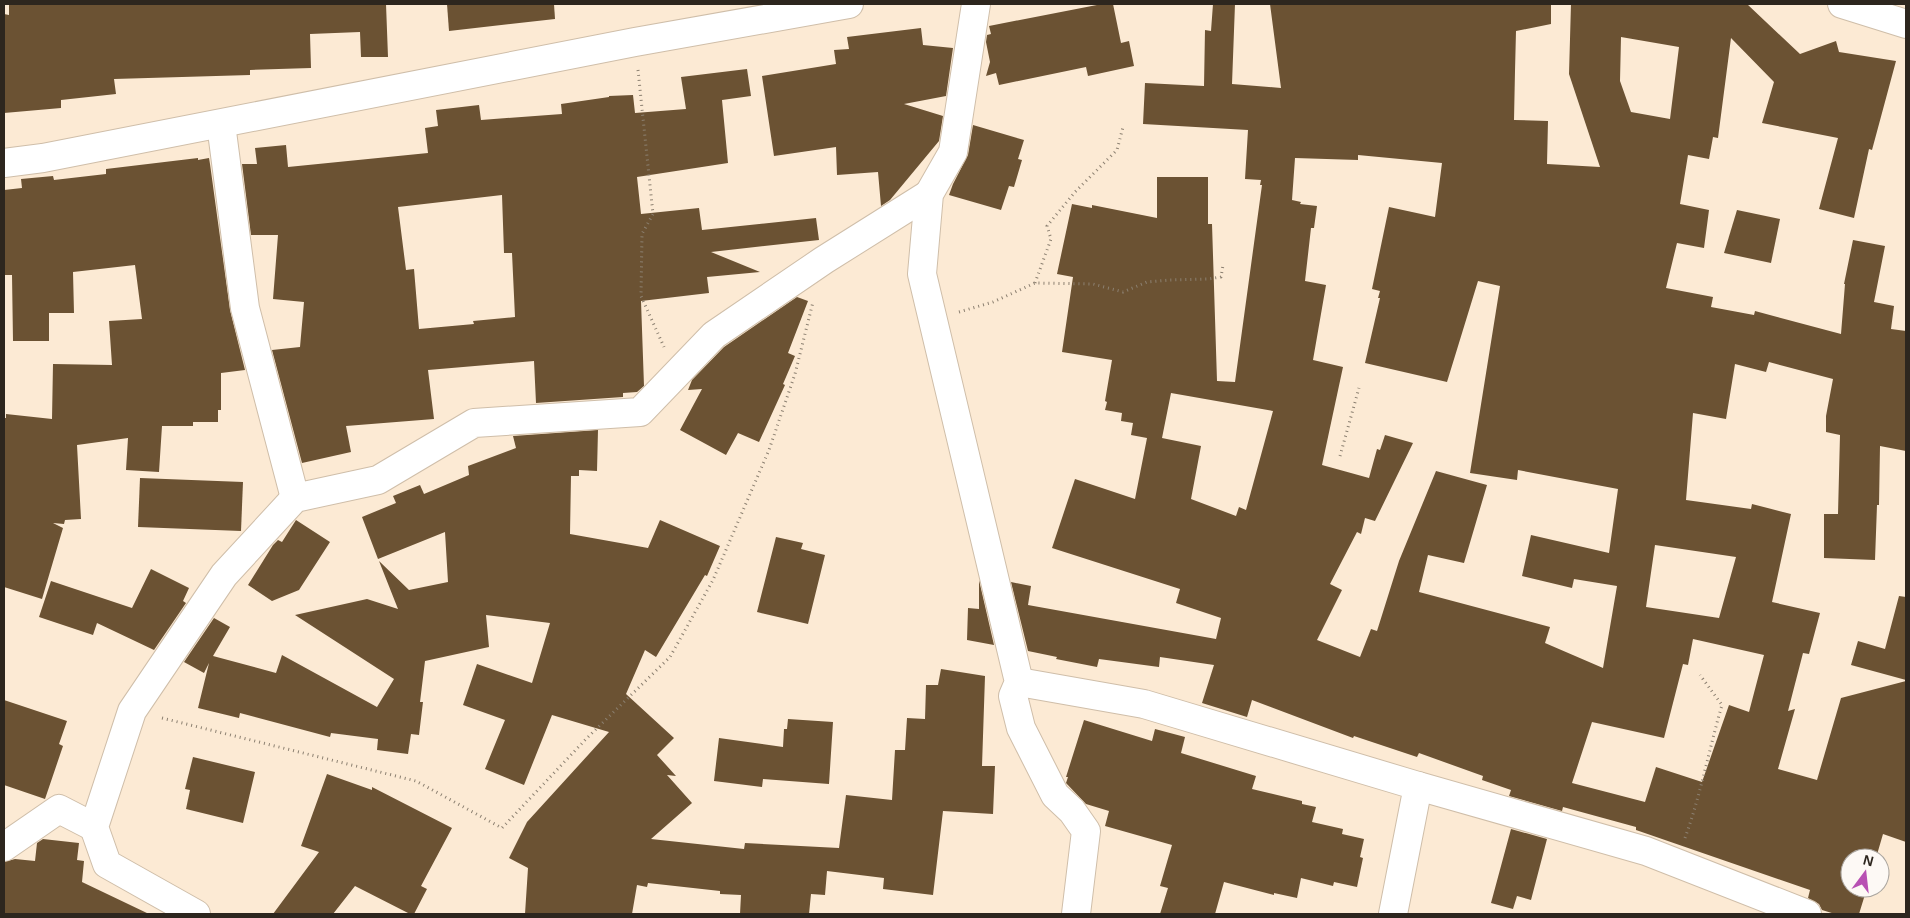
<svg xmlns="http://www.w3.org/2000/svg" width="1910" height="918" font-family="Helvetica,sans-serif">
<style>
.building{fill:#6b5233;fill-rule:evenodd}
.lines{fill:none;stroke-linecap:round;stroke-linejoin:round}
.street-casing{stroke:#cfbea9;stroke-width:30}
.secondary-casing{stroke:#cfbea9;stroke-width:30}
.path{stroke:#8c8071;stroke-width:3;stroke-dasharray:1 4;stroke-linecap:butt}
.street{stroke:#fff;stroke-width:28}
.secondary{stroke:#fff;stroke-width:28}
</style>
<rect width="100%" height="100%" fill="#fcead4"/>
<g class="building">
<path d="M 9,4 L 386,4 L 388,57 L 361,57 L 360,32 L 310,34 L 311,68 L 250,70 L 250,75 L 114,79 L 116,94 L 61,100 L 61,108 L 4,113 L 4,14 L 9,15 Z"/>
<path d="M 447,4 L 554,4 L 555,19 L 449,31 Z"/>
<path d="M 1102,4 L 1113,4 L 1121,43 L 1129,41 L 1134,66 L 1088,76 L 1086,67 L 999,85 L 996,73 L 986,76 L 990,62 L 986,42 L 987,35 L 991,34 L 989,26 Z"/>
<path d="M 1213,4 L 1235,4 L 1232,84 L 1281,88 L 1270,4 L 1551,4 L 1551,24 L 1516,31 L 1515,71 L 1514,120 L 1548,121 L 1547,164 L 1600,167 L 1569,74 L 1571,4 L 1747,4 L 1800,54 L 1836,41 L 1839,52 L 1896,61 L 1872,150 L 1869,149 L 1854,218 L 1819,209 L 1838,138 L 1762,123 L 1774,82 L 1731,38 L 1718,138 L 1713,137 L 1709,159 L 1688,155 L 1680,204 L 1709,210 L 1704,248 L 1677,243 L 1666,288 L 1713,297 L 1711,307 L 1754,315 L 1755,311 L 1841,334 L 1845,284 L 1844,284 L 1853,240 L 1885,246 L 1874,302 L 1894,306 L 1891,329 L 1906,331 L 1906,451 L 1880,446 L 1879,505 L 1877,505 L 1875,560 L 1824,558 L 1824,514 L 1838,514 L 1840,435 L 1826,432 L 1826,416 L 1833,379 L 1769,362 L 1766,372 L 1735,364 L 1726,419 L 1693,413 L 1686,500 L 1751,509 L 1752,504 L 1791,514 L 1772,602 L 1820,613 L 1809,654 L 1803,653 L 1788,711 L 1795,709 L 1778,769 L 1817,780 L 1841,698 L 1906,681 L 1906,842 L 1883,834 L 1876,858 L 1850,858 L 1850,888 L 1867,888 L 1859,914 L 1835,914 L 1822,910 L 1819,904 L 1808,898 L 1810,890 L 1636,830 L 1636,827 L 1563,807 L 1562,811 L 1509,796 L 1511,790 L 1482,780 L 1483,776 L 1419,753 L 1417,757 L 1354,736 L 1353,738 L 1252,700 L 1247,717 L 1202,703 L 1214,665 L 1160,657 L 1159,667 L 1099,659 L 1097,667 L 1056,659 L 1057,657 L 1028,651 L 1011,582 L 1031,586 L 1028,605 L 1216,639 L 1221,618 L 1176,603 L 1180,589 L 1052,548 L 1075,479 L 1135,499 L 1147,438 L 1131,435 L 1133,423 L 1121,421 L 1122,413 L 1105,410 L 1107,402 L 1105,401 L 1112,360 L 1062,352 L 1073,277 L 1057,274 L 1072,204 L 1092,208 L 1092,205 L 1157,218 L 1157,177 L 1208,177 L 1208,224 L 1212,224 L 1217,381 L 1235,382 L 1262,185 L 1260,185 L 1261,180 L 1245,179 L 1248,130 L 1143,124 L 1145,83 L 1204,86 L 1205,30 L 1211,31 ZM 1621,37 L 1679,47 L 1670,119 L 1631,112 L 1620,81 ZM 1358,155 L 1442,163 L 1435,217 L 1389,207 L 1372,289 L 1380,291 L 1378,298 L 1380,298 L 1365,363 L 1447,382 L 1478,281 L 1500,286 L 1470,473 L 1517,480 L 1518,470 L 1618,489 L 1609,553 L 1531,535 L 1522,576 L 1572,588 L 1574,579 L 1617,586 L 1603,668 L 1545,643 L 1550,627 L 1419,592 L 1428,555 L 1464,563 L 1487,485 L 1436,471 L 1399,561 L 1377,631 L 1371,629 L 1360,657 L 1317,640 L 1342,590 L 1330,584 L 1357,532 L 1361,534 L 1365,518 L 1375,521 L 1413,443 L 1385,435 L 1380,450 L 1377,449 L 1369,478 L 1322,465 L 1343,367 L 1313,360 L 1326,285 L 1305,281 L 1311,228 L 1314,228 L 1317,206 L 1300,204 L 1301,202 L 1292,200 L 1295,158 L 1358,160 ZM 1171,393 L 1273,411 L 1246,510 L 1239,507 L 1236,516 L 1191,499 L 1201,446 L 1162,438 ZM 1655,545 L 1736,557 L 1719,618 L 1646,607 ZM 1693,639 L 1764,655 L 1749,712 L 1729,705 L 1702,782 L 1656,767 L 1645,802 L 1572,783 L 1592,722 L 1664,738 L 1683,664 L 1688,665 Z"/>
<path d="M 921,28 L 923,45 L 953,48 L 946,96 L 904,104 L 943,116 L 939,141 L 890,200 L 881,206 L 878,172 L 837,175 L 836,147 L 774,156 L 762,76 L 836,64 L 834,50 L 849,49 L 847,37 Z"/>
<path d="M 747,69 L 751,96 L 722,100 L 728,163 L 637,177 L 641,214 L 699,208 L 702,230 L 816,218 L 819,240 L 711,252 L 760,272 L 707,277 L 709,293 L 641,301 L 644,386 L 637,392 L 623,393 L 623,397 L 536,403 L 534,361 L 428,370 L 434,419 L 346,426 L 351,452 L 302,463 L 272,350 L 300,347 L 304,302 L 273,299 L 278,235 L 251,235 L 242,164 L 257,164 L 255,148 L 286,145 L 288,167 L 428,153 L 425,128 L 438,126 L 436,110 L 479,105 L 481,120 L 562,114 L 561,104 L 609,97 L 609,96 L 633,95 L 635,113 L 686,109 L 681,77 ZM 502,195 L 504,253 L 512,253 L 515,317 L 473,321 L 474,324 L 419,329 L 414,269 L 406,270 L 398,207 Z"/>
<path d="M 973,125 L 1024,140 L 1018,159 L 1022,160 L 1014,187 L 1009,186 L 1001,210 L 949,195 L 953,184 L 968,155 Z"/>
<path d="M 198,158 L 198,160 L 209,158 L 210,164 L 230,310 L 245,370 L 221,373 L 221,410 L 218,410 L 218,422 L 193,422 L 193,426 L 162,426 L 159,472 L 126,470 L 128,438 L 77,445 L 81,519 L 65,520 L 64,524 L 53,523 L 63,528 L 42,599 L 4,587 L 4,418 L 6,418 L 6,414 L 52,419 L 53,364 L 112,365 L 109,321 L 142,319 L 135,265 L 73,272 L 74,313 L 49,313 L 49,341 L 13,341 L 12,275 L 5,275 L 4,190 L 22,188 L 21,179 L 53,176 L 54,180 L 106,174 L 106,169 Z"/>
<path d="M 1737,210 L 1780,219 L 1771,263 L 1724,253 Z"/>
<path d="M 797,297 L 808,301 L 788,353 L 795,356 L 783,384 L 785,385 L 759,442 L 738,433 L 726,455 L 680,430 L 702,389 L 688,390 L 692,380 L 724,347 Z"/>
<path d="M 598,430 L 597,471 L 579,470 L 579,476 L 571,476 L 570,534 L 648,548 L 660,520 L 720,546 L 707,576 L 705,575 L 656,657 L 645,650 L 626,694 L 674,738 L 657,755 L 676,776 L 667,775 L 692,803 L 651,839 L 744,849 L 745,843 L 839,848 L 846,795 L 892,800 L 895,750 L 905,750 L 907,718 L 925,719 L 926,685 L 938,685 L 941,669 L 985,676 L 982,766 L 995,766 L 993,814 L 943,811 L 933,895 L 883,889 L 884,878 L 827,871 L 825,895 L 811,894 L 809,914 L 740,914 L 741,895 L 720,894 L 720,891 L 648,883 L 647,887 L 637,885 L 632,914 L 525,914 L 528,868 L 509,858 L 527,822 L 609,732 L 552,715 L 524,785 L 485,769 L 505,720 L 463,705 L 477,664 L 532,683 L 550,623 L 486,615 L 489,647 L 425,661 L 420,702 L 423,702 L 419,735 L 411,734 L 408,754 L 377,750 L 378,739 L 331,733 L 330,737 L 240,713 L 239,718 L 198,708 L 209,663 L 204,673 L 184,662 L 214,618 L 230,627 L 213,656 L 276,673 L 282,655 L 377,707 L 394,679 L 295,615 L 367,599 L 398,609 L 379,561 L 409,590 L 448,582 L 445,532 L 378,559 L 362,517 L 396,503 L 393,496 L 420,485 L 424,494 L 469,475 L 468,466 L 516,448 L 513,436 Z"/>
<path d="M 140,478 L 243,482 L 241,531 L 138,527 Z"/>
<path d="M 296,520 L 330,542 L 299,590 L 272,601 L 248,585 L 273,545 L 278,540 L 282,542 Z"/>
<path d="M 776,537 L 803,543 L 801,549 L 825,555 L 808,624 L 757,612 Z"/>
<path d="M 151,569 L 189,588 L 183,601 L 186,603 L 154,650 L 97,623 L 93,635 L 39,617 L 51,581 L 132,608 Z"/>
<path d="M 979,580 L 994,645 L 967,640 L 968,608 L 979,609 Z"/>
<path d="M 1899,596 L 1906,597 L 1906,680 L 1851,665 L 1858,641 L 1885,649 Z"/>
<path d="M 4,700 L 67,721 L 59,744 L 63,746 L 45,799 L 4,785 Z"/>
<path d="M 788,719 L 833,722 L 829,784 L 763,779 L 762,787 L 714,781 L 719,738 L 783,747 L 784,729 L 787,729 Z"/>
<path d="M 1084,720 L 1152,741 L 1155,729 L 1185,737 L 1181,753 L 1256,776 L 1252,789 L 1302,801 L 1302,804 L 1316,807 L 1312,822 L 1343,829 L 1342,834 L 1364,839 L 1360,857 L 1363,858 L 1357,887 L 1334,882 L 1333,886 L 1301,878 L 1297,898 L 1274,893 L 1274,895 L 1224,882 L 1215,914 L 1160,914 L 1168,888 L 1160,886 L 1172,845 L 1105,826 L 1109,811 L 1086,804 L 1066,783 L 1068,777 L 1066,777 Z"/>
<path d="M 193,757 L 255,772 L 243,823 L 186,809 L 190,790 L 185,789 Z"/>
<path d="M 327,774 L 372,790 L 372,787 L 452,828 L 421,886 L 427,889 L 414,914 L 410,914 L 355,886 L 333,914 L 273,914 L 319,852 L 301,846 Z"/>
<path d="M 1511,829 L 1547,839 L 1531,900 L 1517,896 L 1513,909 L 1491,903 Z"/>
<path d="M 43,839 L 79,843 L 77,860 L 84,861 L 82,882 L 149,914 L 4,913 L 4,862 L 15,859 L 35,861 L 37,843 Z"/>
</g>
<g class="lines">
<defs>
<g id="street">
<path d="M 976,4 L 953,152 L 929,194 L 922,274 L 1019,682 L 1013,696 L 1021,728 L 1055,795 L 1072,811 L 1086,831 L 1076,914"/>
<path d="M 1842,4 L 1906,24"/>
<path d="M 221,124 L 245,308 L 295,498"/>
<path d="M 1019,682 L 1144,704 L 1418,786 L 1393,914"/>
<path d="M 1418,786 L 1646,851 L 1807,914"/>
<path d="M 4,847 L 59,809 L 94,827"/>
<path d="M 196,914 L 107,864 L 94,827 L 132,711 L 224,575 L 295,498 L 378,480 L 474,423 L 640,412 L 714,335 L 824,260 L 929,194"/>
</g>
<path id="secondary" d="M 4,163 L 43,158 L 635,42 L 849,4"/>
</defs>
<use href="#street" class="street-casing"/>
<use href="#secondary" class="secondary-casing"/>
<g class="path">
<path d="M 638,70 L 653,214 L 642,234 L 641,296 L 664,347"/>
<path d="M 1035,283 L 1051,239 L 1047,226 L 1075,192 L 1117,150 L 1123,127"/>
<path d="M 959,312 L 993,302 L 1035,283 L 1093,284 L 1123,292 L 1147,282 L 1170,280 L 1208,279 L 1221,277 L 1223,265"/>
<path d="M 1340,456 L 1359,388"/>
<path d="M 162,718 L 416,781 L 502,828 L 586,739 L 670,657 L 713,580 L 769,450 L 795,374 L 813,302"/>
<path d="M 1685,838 C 1701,794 1709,749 1722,705 L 1700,675"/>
</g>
<use href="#street" class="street"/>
<use href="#secondary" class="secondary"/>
</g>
<rect width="1910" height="918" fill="none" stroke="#2d261e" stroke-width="10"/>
<g transform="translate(1865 873) rotate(15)"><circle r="24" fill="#fdf9f5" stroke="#aaa59f"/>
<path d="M0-4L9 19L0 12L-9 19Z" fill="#b850b3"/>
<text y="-8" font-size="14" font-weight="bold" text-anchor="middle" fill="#2d261e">N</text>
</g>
</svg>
